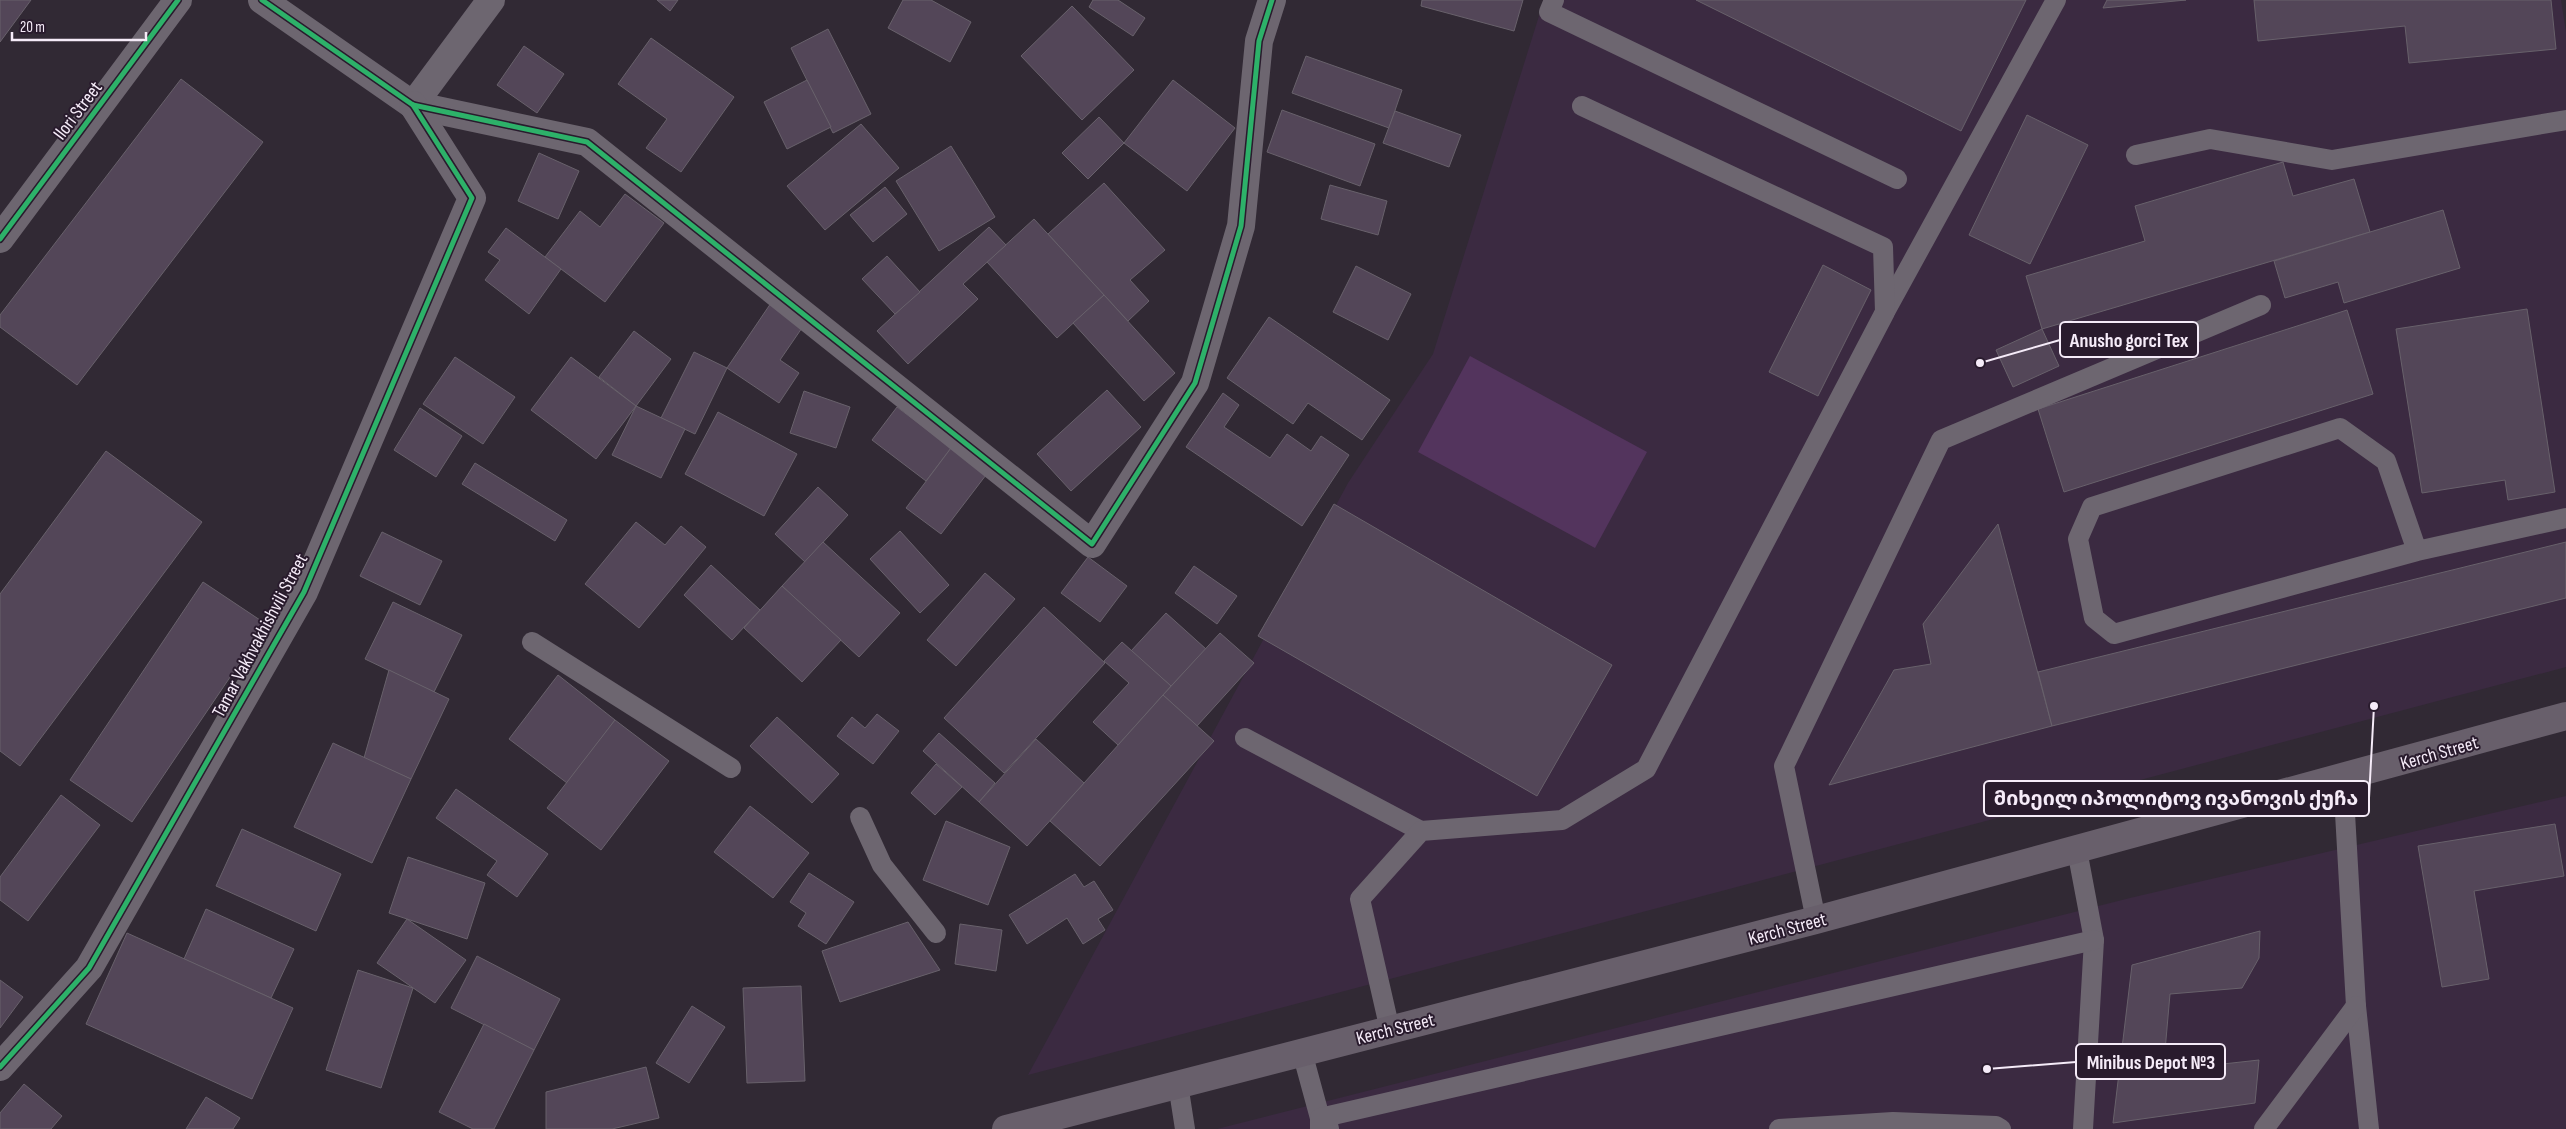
<svg xmlns="http://www.w3.org/2000/svg" width="2566" height="1129" font-family="'Sofia Sans Condensed','Noto Sans Georgian',sans-serif">
<style>
.built{fill:#3b2a41}
.green{fill:#53345d}
.building{fill:#534658;stroke:#68616b}
.lines{fill:none;stroke-linecap:round;stroke-linejoin:round}
.service{stroke:#6d6670;stroke-width:20}
.minor{stroke:#6d6670;stroke-width:28}
.secondary{stroke:#685f6b;stroke-width:28}
.cycleway-casing{stroke:#291b2d;stroke-width:8}
.cycleway{stroke:#2db169;stroke-width:5}
.labels{text-anchor:middle;stroke-width:4;stroke-linejoin:round;paint-order:stroke}
.street-label{font-size:19px;fill:#f5ebf8;stroke:#291b2d}
.leader{fill:none;stroke:#f5ebf8;stroke-width:2}
.callout-dot{fill:#f5ebf8;stroke:#291b2d;stroke-width:2}
.callout{fill:#291b2d;stroke:#f5ebf8;stroke-width:2}
.callout-label{font-size:20px;text-anchor:middle;font-weight:bold;fill:#f5ebf8}
</style>
<rect width="100%" height="100%" fill="#312934"/>
<g class="built">
<path d="M 1544,0 L 2561,0 L 2566,32 L 2566,667 L 1028,1075 L 1348,483 L 1433,354 Z"/>
<path d="M 2566,796 L 2566,1129 L 1217,1129 L 2130,898 Z"/>
</g>
<path class="green" d="M 1470,356 L 1647,452 L 1595,548 L 1418,452 Z"/>
<g class="building">
<path d="M 0,0 L 31,0 L 0,42 Z"/>
<path d="M 657,0 L 678,0 L 670,11 Z"/>
<path d="M 903,0 L 931,0 L 971,22 L 950,62 L 888,28 Z"/>
<path d="M 1093,0 L 1118,0 L 1145,18 L 1133,36 L 1089,7 Z"/>
<path d="M 1422,0 L 1523,0 L 1514,31 L 1421,6 Z"/>
<path d="M 1696,0 L 2026,0 L 1961,131 Z"/>
<path d="M 2107,0 L 2186,0 L 2103,8 Z"/>
<path d="M 2254,0 L 2551,0 L 2556,49 L 2409,63 L 2405,26 L 2258,41 Z"/>
<path d="M 1072,6 L 1134,70 L 1082,120 L 1021,56 Z"/>
<path d="M 828,29 L 871,114 L 833,133 L 791,48 Z"/>
<path d="M 651,38 L 734,97 L 681,172 L 646,148 L 667,119 L 618,84 Z"/>
<path d="M 524,46 L 564,74 L 537,113 L 497,85 Z"/>
<path d="M 1306,56 L 1402,90 L 1389,128 L 1292,93 Z"/>
<path d="M 181,79 L 263,142 L 77,385 L 0,327 L 0,315 Z"/>
<path d="M 807,80 L 831,127 L 787,149 L 764,102 Z"/>
<path d="M 1173,80 L 1235,128 L 1187,191 L 1124,143 Z"/>
<path d="M 1282,110 L 1375,144 L 1360,186 L 1267,152 Z"/>
<path d="M 1395,111 L 1461,135 L 1449,167 L 1383,143 Z"/>
<path d="M 2027,115 L 2088,145 L 2030,264 L 1969,235 Z"/>
<path d="M 1099,117 L 1124,143 L 1088,179 L 1062,153 Z"/>
<path d="M 861,124 L 899,168 L 825,230 L 787,186 Z"/>
<path d="M 951,146 L 995,217 L 939,251 L 896,181 Z"/>
<path d="M 539,153 L 579,171 L 558,219 L 518,201 Z"/>
<path d="M 2283,162 L 2293,196 L 2354,179 L 2370,232 L 2042,329 L 2026,276 L 2145,241 L 2135,206 Z"/>
<path d="M 1104,183 L 1165,250 L 1130,280 L 1149,301 L 1128,321 L 1048,234 Z"/>
<path d="M 1330,185 L 1387,201 L 1378,235 L 1321,219 Z"/>
<path d="M 885,187 L 907,214 L 873,242 L 850,215 Z"/>
<path d="M 625,194 L 664,223 L 605,302 L 545,257 L 580,211 L 600,227 Z"/>
<path d="M 2443,210 L 2460,268 L 2344,303 L 2338,282 L 2285,298 L 2274,261 Z"/>
<path d="M 1034,219 L 1104,295 L 1057,338 L 987,262 Z"/>
<path d="M 989,227 L 1006,245 L 963,284 L 978,299 L 908,364 L 877,331 Z"/>
<path d="M 506,228 L 561,269 L 529,314 L 485,280 L 500,260 L 488,252 Z"/>
<path d="M 887,256 L 920,292 L 895,314 L 862,279 Z"/>
<path d="M 1823,265 L 1871,290 L 1818,396 L 1769,372 Z"/>
<path d="M 1356,266 L 1411,294 L 1388,340 L 1333,312 Z"/>
<path d="M 1104,295 L 1175,373 L 1144,401 L 1073,323 Z"/>
<path d="M 771,303 L 804,325 L 780,360 L 799,373 L 779,403 L 727,368 Z"/>
<path d="M 2527,309 L 2555,492 L 2508,500 L 2505,480 L 2422,493 L 2396,329 Z"/>
<path d="M 2347,310 L 2373,394 L 2064,492 L 2038,409 Z"/>
<path d="M 1269,317 L 1390,400 L 1362,440 L 1308,403 L 1293,424 L 1227,378 Z"/>
<path d="M 2042,329 L 2059,366 L 2013,387 L 1996,350 Z"/>
<path d="M 634,331 L 671,359 L 636,406 L 599,377 Z"/>
<path d="M 694,352 L 727,368 L 695,434 L 661,418 Z"/>
<path d="M 455,357 L 515,397 L 483,444 L 423,404 Z"/>
<path d="M 571,357 L 636,406 L 596,459 L 531,410 Z"/>
<path d="M 1107,390 L 1141,427 L 1071,491 L 1037,454 Z"/>
<path d="M 804,391 L 850,407 L 836,448 L 790,433 Z"/>
<path d="M 1223,393 L 1239,405 L 1224,427 L 1270,458 L 1287,434 L 1311,451 L 1321,436 L 1349,455 L 1302,526 L 1186,447 Z"/>
<path d="M 636,406 L 685,429 L 661,478 L 612,455 Z"/>
<path d="M 897,407 L 951,448 L 926,481 L 872,440 Z"/>
<path d="M 420,408 L 462,436 L 436,477 L 394,450 Z"/>
<path d="M 718,412 L 797,454 L 764,516 L 685,474 Z"/>
<path d="M 951,448 L 986,475 L 941,534 L 906,508 Z"/>
<path d="M 106,451 L 202,522 L 20,766 L 0,751 L 0,594 Z"/>
<path d="M 475,463 L 567,520 L 555,541 L 462,484 Z"/>
<path d="M 818,487 L 848,515 L 805,562 L 775,534 Z"/>
<path d="M 1334,504 L 1612,665 L 1537,796 L 1258,636 Z"/>
<path d="M 636,522 L 665,545 L 681,526 L 706,547 L 639,628 L 585,584 Z"/>
<path d="M 1998,524 L 2052,726 L 1829,785 L 1894,670 L 1931,664 L 1923,624 Z"/>
<path d="M 900,531 L 949,585 L 920,613 L 870,559 Z"/>
<path d="M 382,532 L 442,561 L 420,605 L 360,576 Z"/>
<path d="M 823,542 L 900,613 L 859,657 L 782,586 Z"/>
<path d="M 2566,542 L 2566,598 L 2052,726 L 2038,672 Z"/>
<path d="M 1088,557 L 1127,586 L 1100,622 L 1061,593 Z"/>
<path d="M 711,565 L 760,610 L 732,640 L 684,595 Z"/>
<path d="M 1194,566 L 1237,596 L 1217,624 L 1175,593 Z"/>
<path d="M 985,573 L 1015,599 L 956,666 L 927,640 Z"/>
<path d="M 203,582 L 266,624 L 132,822 L 70,780 Z"/>
<path d="M 782,586 L 841,640 L 802,682 L 744,628 Z"/>
<path d="M 393,602 L 462,635 L 434,692 L 365,659 Z"/>
<path d="M 1044,607 L 1105,663 L 1004,773 L 944,718 Z"/>
<path d="M 1166,613 L 1206,649 L 1171,686 L 1131,651 Z"/>
<path d="M 1220,633 L 1254,663 L 1197,726 L 1163,695 Z"/>
<path d="M 1122,642 L 1171,686 L 1118,745 L 1093,722 L 1129,683 L 1104,661 Z"/>
<path d="M 389,670 L 449,699 L 411,779 L 364,758 Z"/>
<path d="M 558,675 L 615,720 L 567,783 L 509,739 Z"/>
<path d="M 1163,695 L 1214,741 L 1100,866 L 1050,821 Z"/>
<path d="M 877,714 L 899,731 L 873,764 L 837,736 L 852,717 L 865,728 Z"/>
<path d="M 777,717 L 839,774 L 812,803 L 750,746 Z"/>
<path d="M 615,720 L 669,761 L 601,850 L 547,808 Z"/>
<path d="M 939,733 L 995,783 L 979,802 L 923,751 Z"/>
<path d="M 1036,739 L 1084,783 L 1027,846 L 979,802 Z"/>
<path d="M 333,743 L 411,779 L 372,863 L 294,827 Z"/>
<path d="M 936,764 L 962,787 L 935,815 L 911,793 Z"/>
<path d="M 456,789 L 548,854 L 517,897 L 487,875 L 497,861 L 436,818 Z"/>
<path d="M 61,795 L 100,825 L 28,921 L 0,900 L 0,877 Z"/>
<path d="M 750,806 L 809,853 L 773,898 L 714,852 Z"/>
<path d="M 946,821 L 1010,847 L 988,905 L 923,880 Z"/>
<path d="M 2555,824 L 2564,876 L 2474,891 L 2489,979 L 2442,987 L 2418,846 Z"/>
<path d="M 242,829 L 341,874 L 316,931 L 216,886 Z"/>
<path d="M 408,857 L 485,883 L 467,939 L 389,913 Z"/>
<path d="M 809,873 L 854,902 L 826,944 L 798,926 L 806,913 L 790,902 Z"/>
<path d="M 1075,874 L 1084,887 L 1094,881 L 1113,910 L 1098,919 L 1105,930 L 1083,944 L 1067,918 L 1027,944 L 1009,915 Z"/>
<path d="M 206,909 L 294,949 L 271,998 L 184,959 Z"/>
<path d="M 407,919 L 466,960 L 435,1003 L 377,963 Z"/>
<path d="M 908,922 L 940,970 L 840,1002 L 822,951 Z"/>
<path d="M 960,924 L 1002,930 L 996,971 L 955,964 Z"/>
<path d="M 2260,931 L 2259,958 L 2242,988 L 2170,994 L 2165,1051 L 2178,1069 L 2259,1060 L 2255,1103 L 2113,1123 L 2132,965 Z"/>
<path d="M 127,933 L 293,1008 L 252,1099 L 86,1024 Z"/>
<path d="M 477,956 L 560,999 L 534,1050 L 451,1008 Z"/>
<path d="M 358,970 L 413,988 L 381,1088 L 326,1070 Z"/>
<path d="M 0,980 L 23,997 L 0,1028 Z"/>
<path d="M 801,986 L 805,1081 L 747,1083 L 743,988 Z"/>
<path d="M 692,1006 L 725,1027 L 689,1083 L 656,1063 Z"/>
<path d="M 484,1024 L 534,1050 L 494,1129 L 473,1129 L 439,1112 Z"/>
<path d="M 646,1067 L 659,1118 L 612,1129 L 546,1129 L 546,1092 Z"/>
<path d="M 24,1084 L 62,1116 L 51,1129 L 0,1129 L 0,1113 Z"/>
<path d="M 206,1097 L 240,1118 L 233,1129 L 186,1129 Z"/>
</g>
<g class="lines">
<g class="service">
<path d="M 1554,0 L 1549,12 L 1897,179"/>
<path d="M 2136,155 L 2210,139 L 2332,160 L 2566,120"/>
<path d="M 1886,310 L 2056,0"/>
<path d="M 2417,551 L 2386,461 L 2340,428 L 2092,507 L 2078,539 L 2094,618 L 2114,634 L 2417,551 L 2566,518"/>
<path d="M 532,642 L 731,768"/>
<path d="M 1245,738 L 1421,831"/>
<path d="M 2343,778 L 2356,1006 L 2369,1129"/>
<path d="M 860,817 L 882,865 L 936,933"/>
<path d="M 2077,850 L 2094,940 L 2083,1129"/>
<path d="M 1816,920 L 1784,766 L 1941,440 L 2261,305"/>
<path d="M 1390,1030 L 1360,899 L 1421,831 L 1562,820 L 1646,769 L 1885,312 L 1883,247 L 1582,106"/>
<path d="M 1302,1052 L 1320,1118 L 1329,1128"/>
<path d="M 1178,1084 L 1185,1129"/>
<path d="M 1320,1129 L 1320,1118 L 2094,940"/>
<path d="M 1779,1129 L 1893,1122 L 1996,1126 L 2001,1129"/>
<path d="M 2264,1129 L 2356,1006"/>
</g>
<g class="minor">
<path d="M 262,0 L 413,105 L 587,142 L 1092,544 L 1195,383 L 1241,226 L 1259,41 L 1272,0"/>
<path d="M 413,105 L 491,0"/>
<path d="M 0,239 L 178,0"/>
<path d="M 0,1067 L 89,968 L 304,592 L 472,198 L 413,105"/>
</g>
<path class="secondary" d="M 1006,1129 L 1816,920 L 2566,716"/>
<defs>
<g id="cycleway">
<path d="M 262,0 L 413,105 L 587,142 L 1092,544 L 1195,383 L 1241,226 L 1259,41 L 1272,0"/>
<path d="M 0,239 L 178,0"/>
<path d="M 0,1067 L 89,968 L 304,592 L 472,198 L 413,105"/>
</g>
</defs>
<use href="#cycleway" class="cycleway-casing"/>
<use href="#cycleway" class="cycleway"/>
</g>
<g class="labels">
<g class="street-label">
<text transform="translate(77 110) rotate(-53)" y="7">Ilori Street</text>
<text transform="translate(259 635) rotate(-62)" y="7">Tamar Vakhvakhishvili Street</text>
<text transform="translate(2439 752) rotate(-16)" y="7">Kerch Street</text>
<text transform="translate(1787 928) rotate(-15)" y="7">Kerch Street</text>
<text transform="translate(1395 1028) rotate(-14)" y="7">Kerch Street</text>
</g>
</g>
<path class="leader" d="M1980 363L2060 340M2374 706L2369 798M1987 1069L2076 1062"/>
<g class="callout-dot">
<circle cx="1980" cy="363" r="5"/>
<circle cx="2374" cy="706" r="5"/>
<circle cx="1987" cy="1069" r="5"/>
</g>
<g class="callout">
<rect x="2060" y="322" width="138" height="35" rx="5"/>
<rect x="1984" y="781" width="385" height="35" rx="5"/>
<rect x="2076" y="1044" width="149" height="35" rx="5"/>
</g>
<g class="callout-label">
<text x="2129" y="347">Anusho gorci Tex</text>
<text x="2176" y="805">მიხეილ იპოლიტოვ ივანოვის ქუჩა</text>
<text x="2151" y="1069">Minibus Depot №3</text>
</g>
<path d="M12 32v8h134v-8" fill="none" stroke="#f5ebf8" stroke-width="2.5"/>
<text x="20" y="32" font-size="15" fill="#f5ebf8" stroke="#291b2d" stroke-width="4" paint-order="stroke">20 m</text>
</svg>
